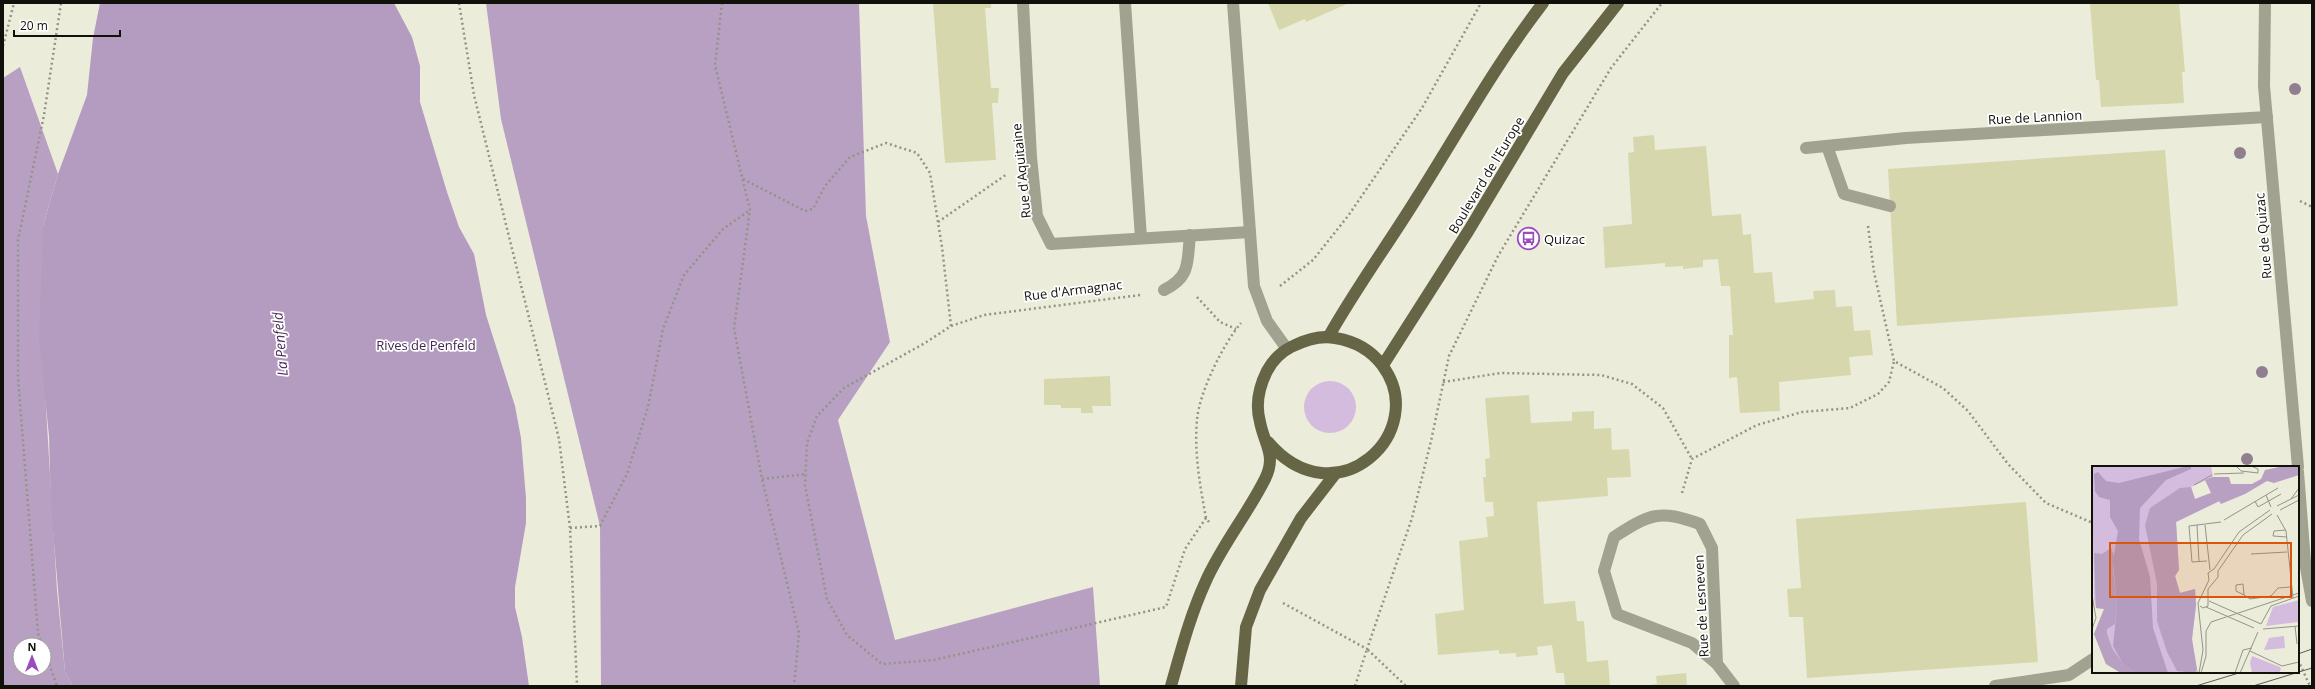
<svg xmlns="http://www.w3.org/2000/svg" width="2315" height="689" font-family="'Open Sans',sans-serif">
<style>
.green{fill:#d3bcde}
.forest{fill:#b8a0c3;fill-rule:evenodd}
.water{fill:#b39cbf}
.building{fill:#d7d7ad}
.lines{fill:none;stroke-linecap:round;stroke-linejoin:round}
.path{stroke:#939387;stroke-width:2.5;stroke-dasharray:2 3;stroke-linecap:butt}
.minor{stroke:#a2a291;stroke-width:12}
.major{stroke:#666646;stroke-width:12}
.tram{stroke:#5d5d53;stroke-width:1}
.tree{fill:#907f90}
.labels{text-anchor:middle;stroke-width:3.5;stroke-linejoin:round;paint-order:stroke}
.street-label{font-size:13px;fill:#11110b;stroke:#fff}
.poi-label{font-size:13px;fill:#11110b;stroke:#fff;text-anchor:start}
.park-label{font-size:13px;fill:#442553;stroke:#fff}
.water-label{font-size:14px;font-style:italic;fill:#4c2d5b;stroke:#fff}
.inset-road{fill:none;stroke:#949488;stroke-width:1}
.view{fill:#dd550c;fill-opacity:0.15;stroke:#dd550c;stroke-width:2}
.inset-edge{fill:none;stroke:#11110b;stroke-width:2}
</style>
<rect width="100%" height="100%" fill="#ececdb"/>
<circle class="green" cx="1330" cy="407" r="26"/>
<g class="forest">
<path d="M 486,3 L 859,3 L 866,216 L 890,342 L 838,420 L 895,640 L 1093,587 L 1100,686 L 601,686 L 600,526 L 501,119 Z"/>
<path d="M 20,67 L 58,174 L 43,226 L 45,391 L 57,590 L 65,672 L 73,686 L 3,686 L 3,78 ZM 20,645 L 44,645 L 44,669 L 20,669 Z"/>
</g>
<path class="water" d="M 100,3 L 394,3 L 412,37 L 420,66 L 420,102 L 447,192 L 459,227 L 474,254 L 486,315 L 515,406 L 521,438 L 526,498 L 526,523 L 515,587 L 515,607 L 522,637 L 529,686 L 73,686 L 65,672 L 51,507 L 49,436 L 39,340 L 43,226 L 58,174 L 87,95 L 93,38 Z"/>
<g class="building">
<path d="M 933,3 L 991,3 L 991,8 L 985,8 L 991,88 L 999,88 L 998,103 L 992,103 L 996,160 L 945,163 Z"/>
<path d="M 1268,3 L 1349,3 L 1306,22 L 1305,19 L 1279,30 Z"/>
<path d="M 2090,3 L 2179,3 L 2185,72 L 2182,72 L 2184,103 L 2101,107 L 2099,80 L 2096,80 Z"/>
<path d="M 1654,135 L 1655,150 L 1706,146 L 1712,216 L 1741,214 L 1743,235 L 1751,234 L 1754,273 L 1772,272 L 1775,303 L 1814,299 L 1813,291 L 1835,290 L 1836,307 L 1852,306 L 1854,331 L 1870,330 L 1873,355 L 1849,357 L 1851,375 L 1779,382 L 1780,411 L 1740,413 L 1737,377 L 1729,378 L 1729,335 L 1733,335 L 1730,286 L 1721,286 L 1718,259 L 1703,260 L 1703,267 L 1683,269 L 1683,266 L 1665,267 L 1665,263 L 1605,268 L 1603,227 L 1632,224 L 1628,153 L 1634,152 L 1633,137 Z"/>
<path d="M 2165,150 L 2178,306 L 1897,326 L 1888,169 Z"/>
<path d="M 1110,376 L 1111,406 L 1092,406 L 1093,413 L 1081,413 L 1081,408 L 1061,408 L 1061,405 L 1044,405 L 1044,379 Z"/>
<path d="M 1529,395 L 1531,423 L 1572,421 L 1572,412 L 1594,411 L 1594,429 L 1611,428 L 1612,450 L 1629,449 L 1631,477 L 1607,478 L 1608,496 L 1537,502 L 1544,604 L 1575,601 L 1577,621 L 1584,621 L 1587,662 L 1608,660 L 1610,686 L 1565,686 L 1564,673 L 1556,673 L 1552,645 L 1537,647 L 1538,655 L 1516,657 L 1516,653 L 1499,654 L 1499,650 L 1438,655 L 1435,614 L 1464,610 L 1459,541 L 1488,537 L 1486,517 L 1494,516 L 1493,502 L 1485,502 L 1483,477 L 1486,477 L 1485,459 L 1490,458 L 1485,398 Z"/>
<path d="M 2026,502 L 2038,662 L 1807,678 L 1803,617 L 1789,617 L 1787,589 L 1801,588 L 1796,519 Z"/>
<path d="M 1686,673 L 1687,686 L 1644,686 L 1657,684 L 1656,676 Z"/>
</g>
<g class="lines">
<g class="path">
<path d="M 459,3 L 474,95 L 559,439 L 570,528 L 577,686"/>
<path d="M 722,3 L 715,65 L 750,210 L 734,328 L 762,479 L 799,633 L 794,686"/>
<path d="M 3,46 L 14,3"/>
<path d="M 743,179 L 805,211 L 813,209 L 825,186 L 850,157 L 886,143 L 917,153 L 930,173 L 942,247 L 951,326"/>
<path d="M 2300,201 L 2312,207"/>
<path d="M 938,222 L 1007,174"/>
<path d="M 1868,226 L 1874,272 L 1894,361 L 1943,388 L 1968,411 L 2008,464 L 2046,503 L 2093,523"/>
<path d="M 1280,286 L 1313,260 L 1348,216 L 1422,108 L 1481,3"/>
<path d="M 1140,295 L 984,315 L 951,326 L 925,343 L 844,388 L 817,416 L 807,443 L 805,485 L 827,599 L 847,635 L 882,664 L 934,660 L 1166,607 L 1185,549 L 1206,518"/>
<path d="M 1197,297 L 1220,322 L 1236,329"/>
<path d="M 1443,382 L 1501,373 L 1601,375 L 1632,384 L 1663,408 L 1692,459"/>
<path d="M 762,479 L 807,474"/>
<path d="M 1682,493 L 1692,459 L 1757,425 L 1802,412 L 1850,408 L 1878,394 L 1889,382 L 1894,361"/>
<path d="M 1209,522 L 1206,518 C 1200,486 1194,452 1197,420 C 1199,393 1223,344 1241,323"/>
<path d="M 570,528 L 600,526 L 627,474 L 648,407 L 663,329 L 684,275 L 723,229 L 750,210"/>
<path d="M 1283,603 L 1367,649 L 1412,518 L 1431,441 L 1449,356 L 1498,256 L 1611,68 L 1662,3"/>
<path d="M 42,645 L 38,633 L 18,378 L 18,240 L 44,115 L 61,3"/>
<path d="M 44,650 L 57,686"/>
<path d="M 2298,660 L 2310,686"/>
<path d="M 1355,686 L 1367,649 L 1406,686"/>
</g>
<g class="minor">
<path d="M 1023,3 L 1031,157 L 1037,216 L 1051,244 L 1250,232"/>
<path d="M 1125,3 L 1141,238"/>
<path d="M 1233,3 L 1254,286 L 1267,321 L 1287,349"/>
<path d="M 2265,3 L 2264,86 L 2298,467"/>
<path d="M 1827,146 L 1844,194 L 1890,206"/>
<path d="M 1806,148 L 1906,138 L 2267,117"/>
<path d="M 1164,290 C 1191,277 1187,262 1190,235"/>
<path d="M 2298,472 L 2305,562 L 2312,601"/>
<path d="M 1717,664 L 1712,548 L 1700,524 C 1659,509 1650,514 1614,537 L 1604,571 L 1617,614 L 1692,643 L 1717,664 L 1734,686"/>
<path d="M 1995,686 L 2069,675 L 2093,659"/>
</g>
<g class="major">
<path d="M 1329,336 C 1356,288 1389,243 1418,196 C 1459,131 1496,64 1543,3"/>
<path d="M 1383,365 L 1469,230 L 1563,73 L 1618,3"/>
<path d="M 1171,686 C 1181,651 1190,616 1205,583 C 1221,546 1247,515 1265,479 C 1277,455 1264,444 1260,422 C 1255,404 1259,387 1267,371 C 1272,362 1281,352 1291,347 C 1305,340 1319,335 1335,338 C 1354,341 1370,349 1382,365 C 1432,431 1336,522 1268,442"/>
<path d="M 1241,686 L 1246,627 L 1260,590 L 1301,518 L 1335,474"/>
</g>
<g class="tram">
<path d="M 2298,654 L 2312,649"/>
<path d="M 2196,686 L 2242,672"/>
<path d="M 2253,686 L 2312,668"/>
</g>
</g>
<g class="tree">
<circle cx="2295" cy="89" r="6"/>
<circle cx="2240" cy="153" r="6"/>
<circle cx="2262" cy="372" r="6"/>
<circle cx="2247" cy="459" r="6"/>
</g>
<defs>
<symbol id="bus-ring" viewBox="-11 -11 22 22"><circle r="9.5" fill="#fff" stroke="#9a4bbc" stroke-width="1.5"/><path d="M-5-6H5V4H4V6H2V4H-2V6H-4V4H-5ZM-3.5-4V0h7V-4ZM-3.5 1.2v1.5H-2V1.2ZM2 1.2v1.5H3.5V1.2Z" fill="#9a4bbc"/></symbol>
</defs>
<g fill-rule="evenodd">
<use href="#bus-ring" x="1516" y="226" width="25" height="25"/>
</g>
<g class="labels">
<g class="street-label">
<text transform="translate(2035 117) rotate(-3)" y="5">Rue de Lannion</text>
<text transform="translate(1021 171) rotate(-96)" y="5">Rue d'Aquitaine</text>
<text transform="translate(1486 175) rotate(-59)" y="5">Boulevard de l'Europe</text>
<text transform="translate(2263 236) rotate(-95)" y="5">Rue de Quizac</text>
<text transform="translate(1073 290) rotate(-7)" y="5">Rue d'Armagnac</text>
<text transform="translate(1701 606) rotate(-93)" y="5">Rue de Lesneven</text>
</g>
<g class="poi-label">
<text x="1544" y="244">Quizac</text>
</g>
<g class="park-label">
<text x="426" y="350">Rives de Penfeld</text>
</g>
<g class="water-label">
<text transform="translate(280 344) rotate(-95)" y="5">La Penfeld</text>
</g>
</g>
<g transform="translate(2092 466)">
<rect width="207" height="207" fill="#ececdb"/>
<path d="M 0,0 L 119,0 L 121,11 L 99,21 L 103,33 L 119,27 L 128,35 L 84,56 L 87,104 L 83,110 L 88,127 L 103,123 L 104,139 L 100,173 L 102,197 L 107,207 L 29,207 L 14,198 L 2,168 L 12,143 L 4,142 L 2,133 ZM 207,134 L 207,156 L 174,160 L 181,141 ZM 192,170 L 193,182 L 172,184 L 177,172 ZM 160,190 L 188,201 L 189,203 L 187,207 L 160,207 L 158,197 Z" fill="#d3bcde"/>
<path d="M 192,0 L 207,0 L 207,9 L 182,17 L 175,15 L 153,28 L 129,38 L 127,35 L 84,56 L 87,104 L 83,110 L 88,127 L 103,123 L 104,139 L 100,173 L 105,203 L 103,207 L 85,205 L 75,186 L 65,155 L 65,118 L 53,59 L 58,42 L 88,22 L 99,21 L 103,33 L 119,27 L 113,14 L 121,11 L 137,11 L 139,18 L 160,18 L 169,13 L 173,4 ZM 19,82 L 22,90 L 21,103 L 25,142 L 23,158 L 15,163 L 15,168 L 20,182 L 31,198 L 44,207 L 29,207 L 14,198 L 2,168 L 12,143 L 4,142 L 2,87 L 10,88 Z" fill="#b8a0c3"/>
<path d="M 96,0 L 99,1 L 99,3 L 74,14 L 48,42 L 47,73 L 58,111 L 61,162 L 76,207 L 44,207 L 31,198 L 21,180 L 25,142 L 21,95 L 26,65 L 18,51 L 18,34 L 7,31 L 3,25 L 2,8 L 6,6 L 14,15 L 27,17 Z" fill="#b39cbf"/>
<path class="inset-road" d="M 144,0 L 149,5 L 166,7 L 166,3 L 159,0M 122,8 L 152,7M 102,19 L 120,9M 174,29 L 179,41M 199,33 L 207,22M 163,35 L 166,41 L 189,28M 185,40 L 207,29M 188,44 L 207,34M 185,49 L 194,65 L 201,132M 132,54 L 186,22M 105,59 L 107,95M 113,59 L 118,104M 194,64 L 182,65 L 181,70 L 195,71M 159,88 L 195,86M 115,95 L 100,96 L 97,60 L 129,56M 0,106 L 0,121M 0,129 L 4,152 L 0,163M 152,129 L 144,125 L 144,119 L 151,118 L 152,129 L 158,133 L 179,130 L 186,122 L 198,121M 117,135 L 169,158M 108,140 L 111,142 L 116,140 L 116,123 L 126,111 L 126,105 L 151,69 L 180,48M 114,141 L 162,162M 169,158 L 179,140 L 207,130M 203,160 L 205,178M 171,163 L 207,160M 158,185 L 190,200 L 207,196M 107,207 L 111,184 L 106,137 L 117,114 L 116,107 L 122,103 L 147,66 L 178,44M 109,207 L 114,190 L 114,165 L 119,156 L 207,127M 143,207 L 151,184 L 160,182M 148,207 L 166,166"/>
<path class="view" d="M 18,77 L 199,77 L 199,131 L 18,131 Z"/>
<rect width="207" height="207" class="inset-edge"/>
</g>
<rect width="2315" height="689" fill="none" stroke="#11110b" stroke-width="8"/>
<g transform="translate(32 657)"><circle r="19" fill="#ffffff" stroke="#a0a09d"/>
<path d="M0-3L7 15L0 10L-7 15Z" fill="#9a4bbc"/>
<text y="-6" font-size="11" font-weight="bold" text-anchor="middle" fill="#11110b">N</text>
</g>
<path d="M14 30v6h106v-6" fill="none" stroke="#11110b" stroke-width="2"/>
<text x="20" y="30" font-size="12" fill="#11110b" stroke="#ffffff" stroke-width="3" paint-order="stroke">20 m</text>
</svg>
